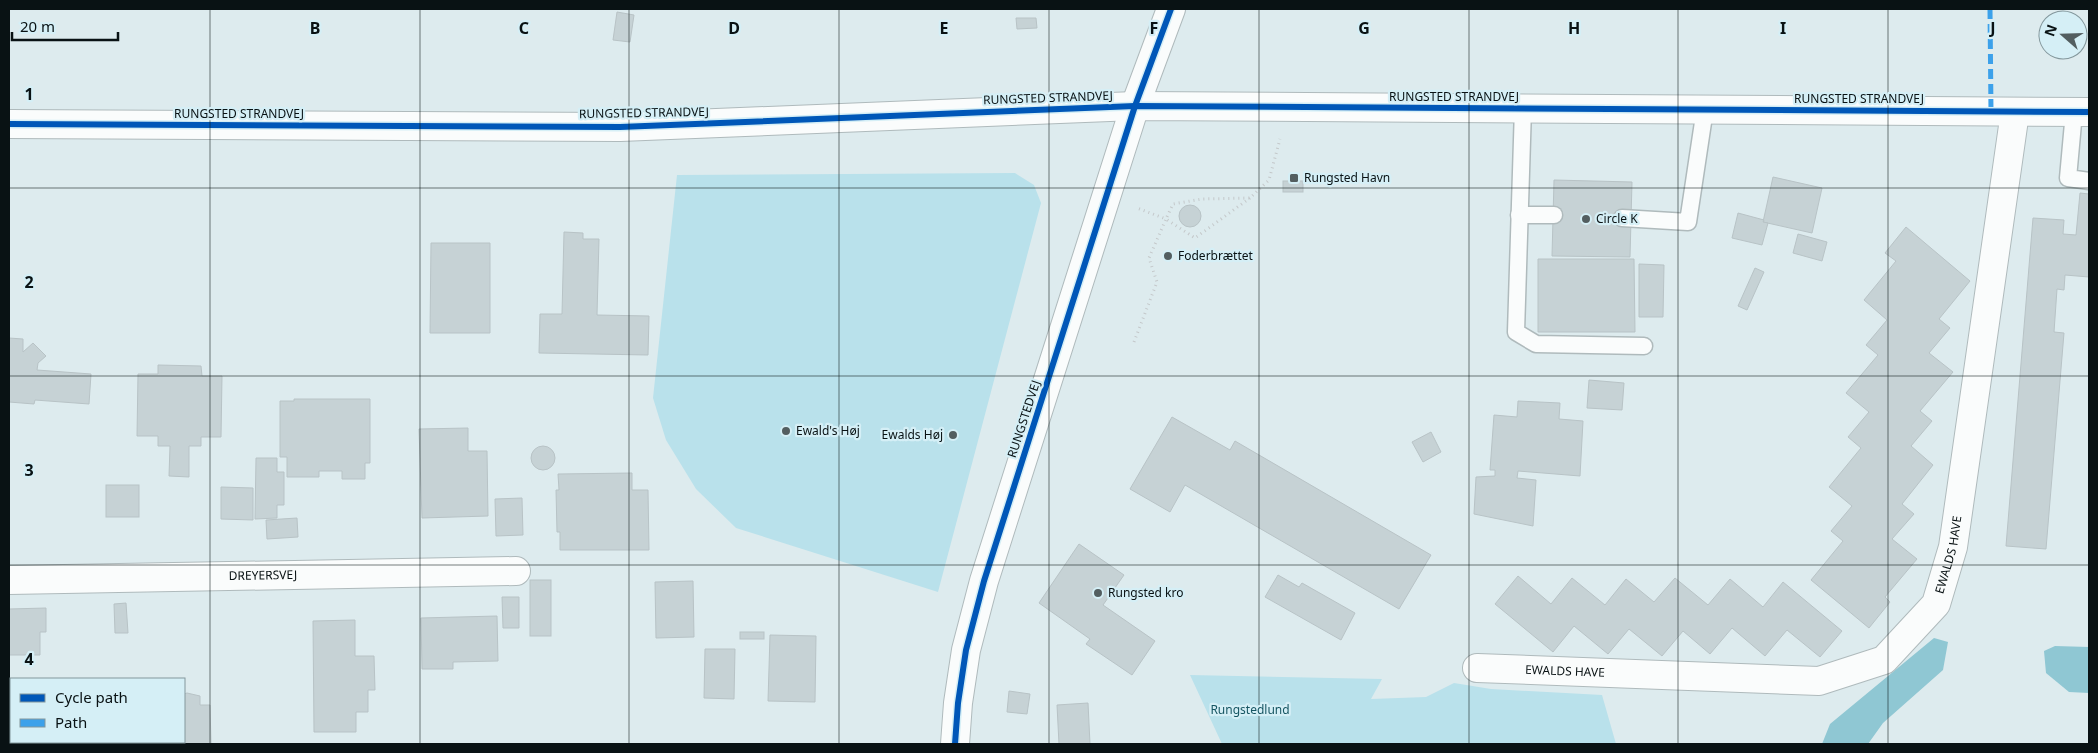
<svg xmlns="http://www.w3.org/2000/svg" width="2098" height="753" font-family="'Noto Sans',sans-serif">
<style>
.green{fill:#b9e1eb}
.water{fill:#8fc7d3}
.building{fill:#c6d2d5;stroke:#b8c3c6}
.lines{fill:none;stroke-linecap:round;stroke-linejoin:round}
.lane-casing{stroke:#afbabc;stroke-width:19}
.street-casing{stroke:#afbabc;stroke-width:30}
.secondary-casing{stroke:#afbabc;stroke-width:30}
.path{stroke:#c4c8ca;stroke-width:3;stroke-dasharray:1 4;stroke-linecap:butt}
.lane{stroke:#fafcfc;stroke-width:16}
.street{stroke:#fafcfc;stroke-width:28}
.secondary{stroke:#fafcfc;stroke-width:28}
.quiet{stroke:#3ca1ea;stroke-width:5;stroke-dasharray:10 5;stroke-linecap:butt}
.cycleway-casing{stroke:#d5eff6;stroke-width:9}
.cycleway{stroke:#0057b8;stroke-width:6}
.grid{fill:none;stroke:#091214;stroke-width:1;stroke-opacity:0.55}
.poi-dot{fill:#535e60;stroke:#d5eff6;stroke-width:2}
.labels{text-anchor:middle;stroke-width:4.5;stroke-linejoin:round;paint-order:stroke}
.street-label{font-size:12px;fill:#091214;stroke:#d5eff6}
.poi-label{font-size:12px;fill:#091214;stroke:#d5eff6;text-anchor:start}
.park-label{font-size:12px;fill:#165562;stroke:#d5eff6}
.grid-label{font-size:16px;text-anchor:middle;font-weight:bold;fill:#091214;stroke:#d5eff6;stroke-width:4.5;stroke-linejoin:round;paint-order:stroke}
</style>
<rect width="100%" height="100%" fill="#ddebee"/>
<g class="green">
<path d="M 1015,173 L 1034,185 L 1041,203 L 938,592 L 736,528 L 696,489 L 666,440 L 653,398 L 677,175 Z"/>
<path d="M 1190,675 L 1382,679 L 1371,699 L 1426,697 L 1454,683 L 1491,689 L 1602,695 L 1616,744 L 1222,744 Z"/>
</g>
<g class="water">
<path d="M 1934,638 L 1948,642 L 1943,670 L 1883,723 L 1868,744 L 1822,744 L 1830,724 Z"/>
<path d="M 2055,646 L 2089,647 L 2089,693 L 2069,692 L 2046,673 L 2044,651 Z"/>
</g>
<g class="building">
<path d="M 617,12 L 634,15 L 630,42 L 613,40 Z"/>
<path d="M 1016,18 L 1036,18 L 1037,28 L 1017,29 Z"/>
<path d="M 1773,177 L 1822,188 L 1812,233 L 1763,222 Z"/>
<path d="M 1554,180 L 1632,182 L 1630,257 L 1552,256 Z"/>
<rect x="1283" y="181" width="20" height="11"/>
<path d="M 2080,193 L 2089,194 L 2089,277 L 2065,275 L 2064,290 L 2057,289 L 2054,332 L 2064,333 L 2046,549 L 2006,546 L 2033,218 L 2064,220 L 2063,234 L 2076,235 Z"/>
<circle cx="1190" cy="216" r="11"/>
<path d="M 1738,213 L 1764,220 L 1763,222 L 1768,223 L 1762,245 L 1732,238 Z"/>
<path d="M 1906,227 L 1970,281 L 1939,319 L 1950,328 L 1929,353 L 1953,372 L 1920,411 L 1932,421 L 1911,446 L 1933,465 L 1902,504 L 1914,514 L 1892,539 L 1917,559 L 1885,597 L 1890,602 L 1869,628 L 1811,580 L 1843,541 L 1831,531 L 1852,506 L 1829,487 L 1861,448 L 1848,437 L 1869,412 L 1846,393 L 1878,355 L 1866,345 L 1887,320 L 1864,300 L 1896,261 L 1885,253 Z"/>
<path d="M 564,232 L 583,233 L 583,239 L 599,239 L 597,315 L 649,316 L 648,355 L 539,353 L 540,314 L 562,314 Z"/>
<path d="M 1798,234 L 1827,242 L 1822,261 L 1793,253 Z"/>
<path d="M 431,243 L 490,243 L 490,333 L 430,333 Z"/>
<path d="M 1538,259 L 1634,259 L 1635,332 L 1538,332 Z"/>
<path d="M 1639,264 L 1664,265 L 1663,317 L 1639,317 Z"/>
<path d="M 1755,268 L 1764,272 L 1747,310 L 1738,306 Z"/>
<path d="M 9,338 L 23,339 L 23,352 L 33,343 L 46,356 L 38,363 L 37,370 L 91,374 L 89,404 L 35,400 L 34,404 L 9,402 Z"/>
<path d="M 158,365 L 201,366 L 202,376 L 222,376 L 221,437 L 201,437 L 201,446 L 189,446 L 189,477 L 169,476 L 170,446 L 158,446 L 158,436 L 137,436 L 138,374 L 158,374 Z"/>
<path d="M 1589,380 L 1624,383 L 1622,410 L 1587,408 Z"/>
<path d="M 294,399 L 370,399 L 370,463 L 365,463 L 365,479 L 342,479 L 342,471 L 319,471 L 319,477 L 287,477 L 287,457 L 280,457 L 280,401 L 294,401 Z"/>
<path d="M 1518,401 L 1560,403 L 1559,419 L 1583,421 L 1580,476 L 1518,471 L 1517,478 L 1536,480 L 1533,526 L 1474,514 L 1476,477 L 1495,476 L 1495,470 L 1490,470 L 1494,415 L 1517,417 Z"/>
<path d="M 1172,417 L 1230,450 L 1235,441 L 1431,555 L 1399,609 L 1185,485 L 1170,512 L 1130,489 Z"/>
<path d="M 468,428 L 468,451 L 487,451 L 488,516 L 422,518 L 419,429 Z"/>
<path d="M 1431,432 L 1441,452 L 1423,462 L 1412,442 Z"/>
<circle cx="543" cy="458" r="12"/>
<path d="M 256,458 L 277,458 L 277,472 L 284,472 L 284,505 L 277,505 L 277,518 L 255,519 Z"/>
<path d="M 632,473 L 632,490 L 648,490 L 649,550 L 560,550 L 560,532 L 557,532 L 556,490 L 559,490 L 558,474 Z"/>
<rect x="106" y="485" width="33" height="32"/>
<path d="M 221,487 L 253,488 L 253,520 L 221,519 Z"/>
<path d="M 522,498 L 523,535 L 496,536 L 495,499 Z"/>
<path d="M 297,518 L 298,537 L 267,539 L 266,520 Z"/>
<path d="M 1079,544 L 1124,575 L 1103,605 L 1155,641 L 1132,675 L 1086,644 L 1090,639 L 1039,603 Z"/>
<path d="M 1278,575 L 1299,587 L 1302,583 L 1355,613 L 1341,640 L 1265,597 Z"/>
<path d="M 1518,576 L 1551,604 L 1572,578 L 1605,605 L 1626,579 L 1654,602 L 1675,578 L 1708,605 L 1730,579 L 1763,607 L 1783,582 L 1842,631 L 1820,657 L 1787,630 L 1765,656 L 1732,628 L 1710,654 L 1683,631 L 1662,656 L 1629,629 L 1608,654 L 1574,626 L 1553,652 L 1495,604 Z"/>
<rect x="530" y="580" width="21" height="56"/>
<path d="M 693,581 L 694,637 L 656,638 L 655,582 Z"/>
<path d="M 502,597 L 519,597 L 519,628 L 503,628 Z"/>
<path d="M 126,603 L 128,633 L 115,633 L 114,604 Z"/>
<path d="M 46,608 L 46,632 L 40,632 L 40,655 L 9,655 L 9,609 Z"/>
<path d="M 497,616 L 498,661 L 453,662 L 453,669 L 422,669 L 421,618 Z"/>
<path d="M 355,620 L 355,656 L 374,656 L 375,690 L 368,690 L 368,712 L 356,712 L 356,732 L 314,732 L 313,621 Z"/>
<rect x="740" y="632" width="24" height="7"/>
<path d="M 770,635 L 816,636 L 815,702 L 768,701 Z"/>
<path d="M 705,649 L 735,649 L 734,699 L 704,698 Z"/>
<path d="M 1009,691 L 1030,694 L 1027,714 L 1007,712 Z"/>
<path d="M 187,693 L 200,696 L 200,705 L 210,705 L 211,744 L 163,744 L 163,742 L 184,742 L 184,694 Z"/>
<path d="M 1088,703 L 1090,744 L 1059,744 L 1057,705 Z"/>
<rect x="129" y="742" width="18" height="2"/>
</g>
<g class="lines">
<defs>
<g id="lane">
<path d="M 1523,108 L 1516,332 L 1536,344 L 1644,346"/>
<path d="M 2074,112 L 2068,178 L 2089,181"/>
<path d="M 1519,215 L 1554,215"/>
<path d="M 1622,218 L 1688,222 L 1705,109"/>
</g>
<g id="street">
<path d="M 1135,106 L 1171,9"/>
<path id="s1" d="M 9,580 L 516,571"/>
<path id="s2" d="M 1477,668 L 1819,681 L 1884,660 L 1936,604 L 1953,547 L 2015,112"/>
</g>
<g id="secondary">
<path d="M 9,124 L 620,127 L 1135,106 L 2089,112"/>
<path d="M 955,744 L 958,703 L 966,650 L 984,581 L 1135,106"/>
</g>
</defs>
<use href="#lane" class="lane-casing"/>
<use href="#street" class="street-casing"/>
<use href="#secondary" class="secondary-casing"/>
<g class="path">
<path d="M 1250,198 L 1195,238 L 1166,219 L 1173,204 L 1202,199 L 1250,198 L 1269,180 L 1280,139"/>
<path d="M 1134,342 L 1157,282 L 1149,258 L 1166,219 L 1137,208"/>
</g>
<use href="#lane" class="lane"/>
<use href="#street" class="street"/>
<use href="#secondary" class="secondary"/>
<path class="quiet" d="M 1990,9 L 1991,112"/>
<defs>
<g id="cycleway">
<path d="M 9,124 L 620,127 L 1135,106 L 2089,112"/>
<path d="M 955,744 L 958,703 L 966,650 L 984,581 L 1135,106 L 1171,9"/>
</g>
</defs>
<use href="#cycleway" class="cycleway-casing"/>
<use href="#cycleway" class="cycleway"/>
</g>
<path class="grid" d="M 210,9 L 210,744M 420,9 L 420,744M 629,9 L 629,744M 839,9 L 839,744M 1049,9 L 1049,744M 1259,9 L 1259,744M 1469,9 L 1469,744M 1678,9 L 1678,744M 1888,9 L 1888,744M 9,188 L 2089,188M 9,376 L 2089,376M 9,565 L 2089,565"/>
<g class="poi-dot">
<rect x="1289" y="173" width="10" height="10" rx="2.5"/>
<circle cx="1586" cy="219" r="5"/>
<circle cx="1168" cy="256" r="5"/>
<circle cx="786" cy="431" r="5"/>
<circle cx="953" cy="435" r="5"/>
<circle cx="1098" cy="593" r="5"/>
</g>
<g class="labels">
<g class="street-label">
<text x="1454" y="101">RUNGSTED STRANDVEJ</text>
<text transform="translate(1048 98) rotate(-2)" y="4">RUNGSTED STRANDVEJ</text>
<text x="1859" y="103">RUNGSTED STRANDVEJ</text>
<text transform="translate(644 113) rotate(-1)" y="4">RUNGSTED STRANDVEJ</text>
<text x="239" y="118">RUNGSTED STRANDVEJ</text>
<text transform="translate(1024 419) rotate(-72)" y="4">RUNGSTEDVEJ</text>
<text dy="4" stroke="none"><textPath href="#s2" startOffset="538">EWALDS HAVE</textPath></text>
<text dy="4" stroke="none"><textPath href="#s1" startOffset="254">DREYERSVEJ</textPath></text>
<text dy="4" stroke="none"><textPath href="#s2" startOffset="88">EWALDS HAVE</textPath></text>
</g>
<g class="poi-label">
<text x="1304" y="182">Rungsted Havn</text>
<text x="1596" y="223">Circle K</text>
<text x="1178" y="260">Foderbrættet</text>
<text x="796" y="435">Ewald's Høj</text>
<text x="943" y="439" text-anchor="end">Ewalds Høj</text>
<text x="1108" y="597">Rungsted kro</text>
</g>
<g class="park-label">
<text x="1250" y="714">Rungstedlund</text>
</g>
</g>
<g class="grid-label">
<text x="315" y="34">B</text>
<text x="524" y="34">C</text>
<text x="734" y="34">D</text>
<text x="944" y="34">E</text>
<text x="1154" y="34">F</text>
<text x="1364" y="34">G</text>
<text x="1574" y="34">H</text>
<text x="1783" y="34">I</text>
<text x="1993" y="34">J</text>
<text x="29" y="100">1</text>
<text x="29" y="288">2</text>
<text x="29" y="476">3</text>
<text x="29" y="665">4</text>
</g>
<rect width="2098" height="753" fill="none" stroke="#091214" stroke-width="20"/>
<rect x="10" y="678" width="175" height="65" fill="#d5eff6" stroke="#83979c"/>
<rect x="20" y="694" width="25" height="8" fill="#0057b8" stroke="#83979c"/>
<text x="55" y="703" font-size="15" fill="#091214">Cycle path</text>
<rect x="20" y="719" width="25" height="8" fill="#3ca1ea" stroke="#83979c"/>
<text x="55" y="728" font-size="15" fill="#091214">Path</text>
<g transform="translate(2063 35) rotate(290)"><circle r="24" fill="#d5eff6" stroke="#83979c"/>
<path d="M0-4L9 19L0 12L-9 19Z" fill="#535e60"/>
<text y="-8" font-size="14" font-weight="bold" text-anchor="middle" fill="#091214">N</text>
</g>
<path d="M12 32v8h106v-8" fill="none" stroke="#091214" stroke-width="2.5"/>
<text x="20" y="32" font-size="15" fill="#091214" stroke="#d5eff6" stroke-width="4" paint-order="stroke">20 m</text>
</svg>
